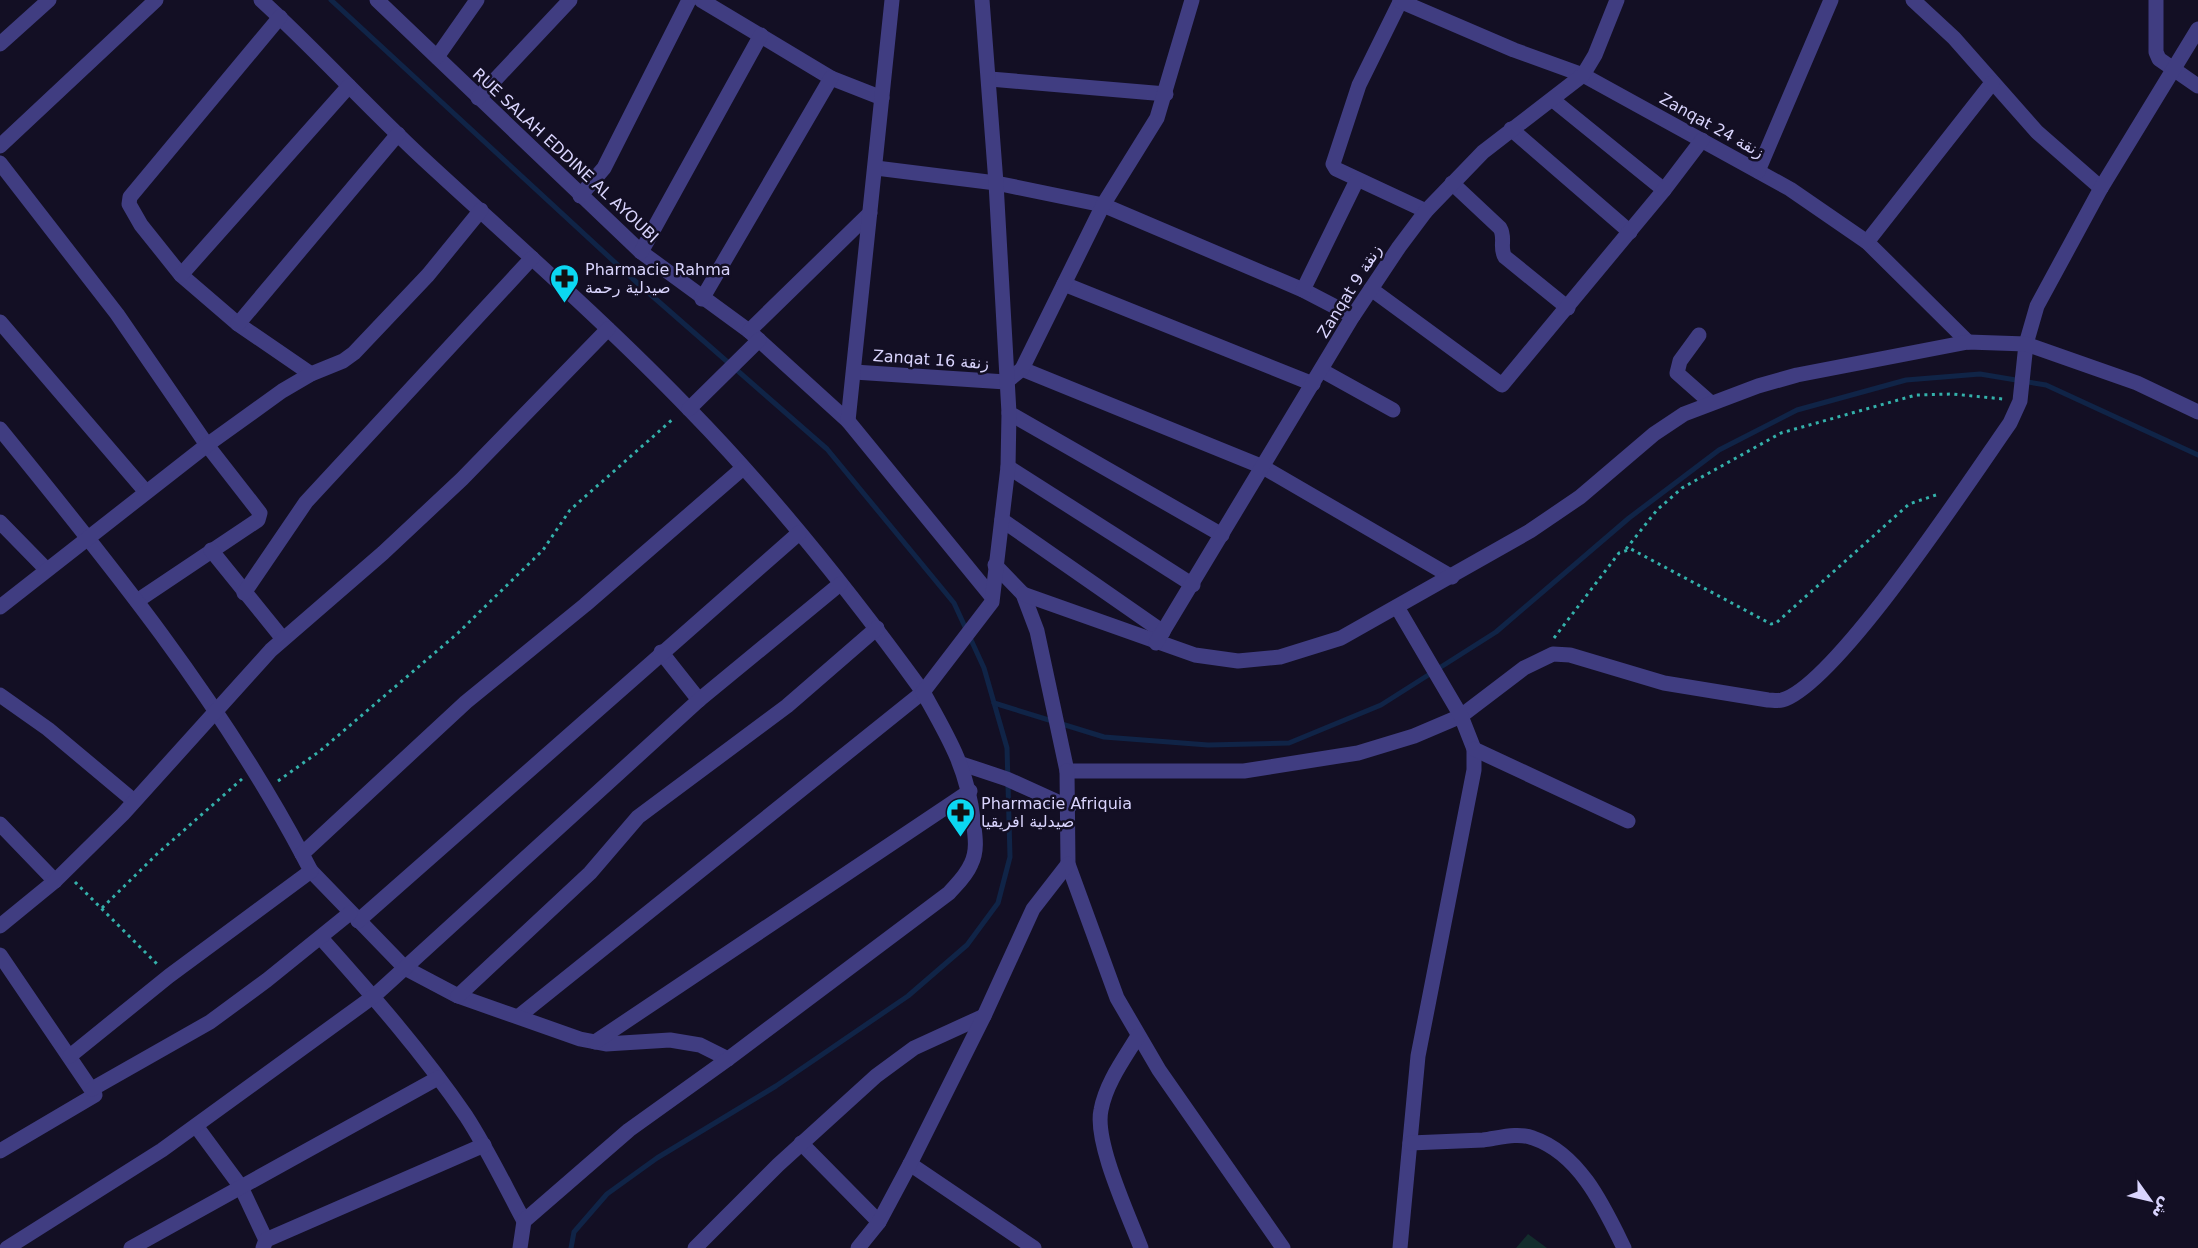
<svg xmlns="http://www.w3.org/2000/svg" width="2198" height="1248" font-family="'DejaVu Sans',Vazirmatn,sans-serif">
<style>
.green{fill:#132d2d}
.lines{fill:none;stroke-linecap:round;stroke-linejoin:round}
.stream{stroke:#102447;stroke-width:5}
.path{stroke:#34b1ab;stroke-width:3;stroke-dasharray:3 4.5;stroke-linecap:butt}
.minor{stroke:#403d81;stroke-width:15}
.labels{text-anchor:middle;stroke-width:5;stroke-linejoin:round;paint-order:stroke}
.street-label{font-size:16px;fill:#d9d4fd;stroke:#130f24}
.poi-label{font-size:16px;fill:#d9d4fd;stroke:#130f24;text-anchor:start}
</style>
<rect width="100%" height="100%" fill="#130f24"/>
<path class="green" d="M 1528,1234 L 1547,1248 L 1516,1248 Z"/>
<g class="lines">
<g class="stream">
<path d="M 331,0 L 634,280 L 827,449 L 954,603 L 984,668 L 1007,748 L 1010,857 L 998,903 L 967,945 L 908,996 L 776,1086 L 657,1158 L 607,1194 L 574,1232 L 571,1248"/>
<path d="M 994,703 L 1104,737 L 1208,745 L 1289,743 L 1381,705 L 1496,632 L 1629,518 L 1719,450 L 1797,410 L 1906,380 L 1980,374 L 2046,385 L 2198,455"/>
</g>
<g class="path">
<path d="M 1626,549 L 1657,510 L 1682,488 L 1781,433 L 1916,395 L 1953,394 L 2003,399"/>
<path d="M 1554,638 L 1619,553 L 1631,549 L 1771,624 L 1776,623 L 1909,504 L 1939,494"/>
<path d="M 278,781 L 320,751 L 458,633 L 543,550 L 570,510 L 674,418"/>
<path d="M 75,882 L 157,964"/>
<path d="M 102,908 L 157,854 L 242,779"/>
</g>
<g class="minor">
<path d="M 261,0 C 319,53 372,112 430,165 C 518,246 607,324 690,410 C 775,497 852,594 923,692 L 519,1016"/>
<path d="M 377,0 L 641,252 L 749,331 L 848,421 L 992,597"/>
<path d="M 701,0 L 831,78 L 882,98"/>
<path d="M 1401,0 L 1359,85 L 1333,164 L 1336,169 L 1426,211"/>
<path d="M 1913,0 L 1954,38 L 2037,132 L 2101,188"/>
<path d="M 2156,0 L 2156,52 L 2159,59 L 2198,86"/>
<path d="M 1400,1 L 1514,50 L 1583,75 L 1790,189 L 1867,242 L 1968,342"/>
<path d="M 280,17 L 130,197 L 129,204 L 141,225 L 181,275 L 238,324 L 311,374"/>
<path d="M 0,44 L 49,0"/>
<path d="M 437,57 L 477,0"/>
<path d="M 990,79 L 1166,94"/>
<path d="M 478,98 L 570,0"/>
<path d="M 1553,100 L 1664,190"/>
<path d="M 1511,129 L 1630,232"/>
<path d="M 0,146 L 156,0"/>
<path d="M 0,163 L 117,314 L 207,445 L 260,513 L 258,520 L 137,601"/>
<path d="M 876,168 L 996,183 L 1103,205 L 1303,290 L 1353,316"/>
<path d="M 1758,171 L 1831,0"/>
<path d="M 1452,183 L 1500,228 C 1506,238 1499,248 1505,257 L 1568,308"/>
<path d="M 580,196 L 604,168 L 689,0"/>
<path d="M 1867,242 L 1992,83"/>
<path d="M 641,252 L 761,35"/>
<path d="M 181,275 L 349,86"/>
<path d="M 1064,284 L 1313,384"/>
<path d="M 1371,289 L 1502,385 L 1664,190 L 1702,140"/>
<path d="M 1303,290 L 1357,180"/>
<path d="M 702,299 L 831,78"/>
<path d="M 0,322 L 146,492"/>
<path d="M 238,324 L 398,134"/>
<path d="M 749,331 L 870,213"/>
<path d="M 1699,335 L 1680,361 L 1677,373 L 1711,403"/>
<path d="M 1022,369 L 1263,467 L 1452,577"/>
<path d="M 1321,370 L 1393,410"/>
<path d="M 854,372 L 1006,382 L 1022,369 L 1103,205 L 1157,118 L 1192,0"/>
<path d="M 689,409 L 759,340"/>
<path d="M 1009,413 L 1222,535"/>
<path d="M 848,421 L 892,0"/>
<path d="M 0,429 C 110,564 220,700 302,854"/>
<path d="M 1008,467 L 1193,585"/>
<path d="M 1002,520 L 1163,632"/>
<path d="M 0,522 L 46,569"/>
<path d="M 211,550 L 283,639"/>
<path d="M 995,565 L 1023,594 L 1037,631 L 1067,771 L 1244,771 L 1358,753 L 1414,736 L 1461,716 L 1524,668 L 1553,654 L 1570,655 L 1664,683 L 1768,700 C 1772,700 1778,701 1782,700 C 1836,685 1972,477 2010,423 L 2020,401 L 2026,344 L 2037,306 L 2101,188 L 2198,29"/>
<path d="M 244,593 L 306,502 L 532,258"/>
<path d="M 1023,594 L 1195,655 L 1238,661 L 1280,657 L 1341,638 L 1530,531 L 1580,497 L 1654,434 L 1684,414 L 1758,386 L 1797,375 L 1968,342 L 2026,344 L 2137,383 L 2198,412"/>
<path d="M 0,607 L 207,445 L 282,391 L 311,374 L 343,361 L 354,353 L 428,275 L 481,210"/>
<path d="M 1397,607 L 1461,716 L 1474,749 L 1474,770 L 1418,1056 L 1400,1248"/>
<path d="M 1156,643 L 1353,316 L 1399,247 L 1426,211 L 1483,152 L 1583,75 L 1595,55 L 1617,0"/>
<path d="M 661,652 L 699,700"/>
<path d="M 0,695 L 48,729 L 134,801"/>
<path d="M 1474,749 L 1628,821"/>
<path d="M 962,764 L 1007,779 L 1069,807"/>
<path d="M 1067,771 L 1068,864 L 1117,998 L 1159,1070 L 1283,1248"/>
<path d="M 0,824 L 55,881"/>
<path d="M 311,871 L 405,968 L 458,996 L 580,1039 L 606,1044 L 670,1040 L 700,1045 L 728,1059"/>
<path d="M 358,921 L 799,533"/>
<path d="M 0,926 L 55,881 L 123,814 L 271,650 L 383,553 L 462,479 L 608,329"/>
<path d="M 321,938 C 372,995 423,1053 466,1116 C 488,1150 505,1186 524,1221"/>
<path d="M 0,955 L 95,1095 L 0,1151"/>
<path d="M 458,996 L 590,873 L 638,817 L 787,706 L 877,628"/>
<path d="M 1138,1036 C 1124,1059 1106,1083 1101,1110 C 1094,1142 1129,1216 1141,1248"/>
<path d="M 595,1042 L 970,791"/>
<path d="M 70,1056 L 169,976 L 311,871 L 302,854 L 466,702 L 585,605 L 743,468"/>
<path d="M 92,1089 L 210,1022 L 267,980 L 350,913"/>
<path d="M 196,1126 L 241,1187 L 266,1240"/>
<path d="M 801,1143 L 879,1222"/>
<path d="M 1410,1143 C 1434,1142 1459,1141 1483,1140 C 1499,1138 1518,1132 1533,1138 C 1580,1154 1604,1207 1624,1248"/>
<path d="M 910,1164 L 1034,1248"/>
<path d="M 7,1248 L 162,1150 L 374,996 L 699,700 L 840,584"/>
<path d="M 131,1248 L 438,1078"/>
<path d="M 263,1248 L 266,1240 L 484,1145"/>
<path d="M 520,1248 L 524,1221 L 629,1130 L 728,1059 L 949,893 C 957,884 966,876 971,864 C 978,850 975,835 973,819 C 967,767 948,737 923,692 L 992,602 L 1008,467 L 1009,413 L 996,183 L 982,0"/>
<path d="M 695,1248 L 778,1165 L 876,1076 L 914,1048 L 984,1016"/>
<path d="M 858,1248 L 879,1222 L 910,1164 L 984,1016 L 1033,909 L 1068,864"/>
</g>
</g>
<defs>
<symbol id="pharmacy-pin" viewBox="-11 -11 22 30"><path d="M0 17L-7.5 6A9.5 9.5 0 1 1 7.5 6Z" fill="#0bd7f2" stroke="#130f24"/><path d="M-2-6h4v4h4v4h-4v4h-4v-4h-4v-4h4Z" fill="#111"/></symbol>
</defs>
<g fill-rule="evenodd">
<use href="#pharmacy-pin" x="548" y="262" width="33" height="45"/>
<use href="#pharmacy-pin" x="944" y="796" width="33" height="45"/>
</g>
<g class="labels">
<g class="street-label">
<text transform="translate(1712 125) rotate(29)" y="6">Zanqat 24 زنقة</text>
<text transform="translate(566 155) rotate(43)" y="6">RUE SALAH EDDINE AL AYOUBI</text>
<text transform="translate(1349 291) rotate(-58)" y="6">Zanqat 9 زنقة</text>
<text transform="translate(931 359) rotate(4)" y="6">Zanqat 16 زنقة</text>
</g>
<g class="poi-label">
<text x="585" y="275">Pharmacie Rahma<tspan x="585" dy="18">صيدلية رحمة</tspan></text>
<text x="981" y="809">Pharmacie Afriquia<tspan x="981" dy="18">صيدلية افريقيا</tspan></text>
</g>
</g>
<g transform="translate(2150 1200) rotate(124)" stroke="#130f24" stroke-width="4.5" paint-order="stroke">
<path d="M0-4.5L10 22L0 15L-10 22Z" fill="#d9d4fd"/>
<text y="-9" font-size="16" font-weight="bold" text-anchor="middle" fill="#d9d4fd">ش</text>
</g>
</svg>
